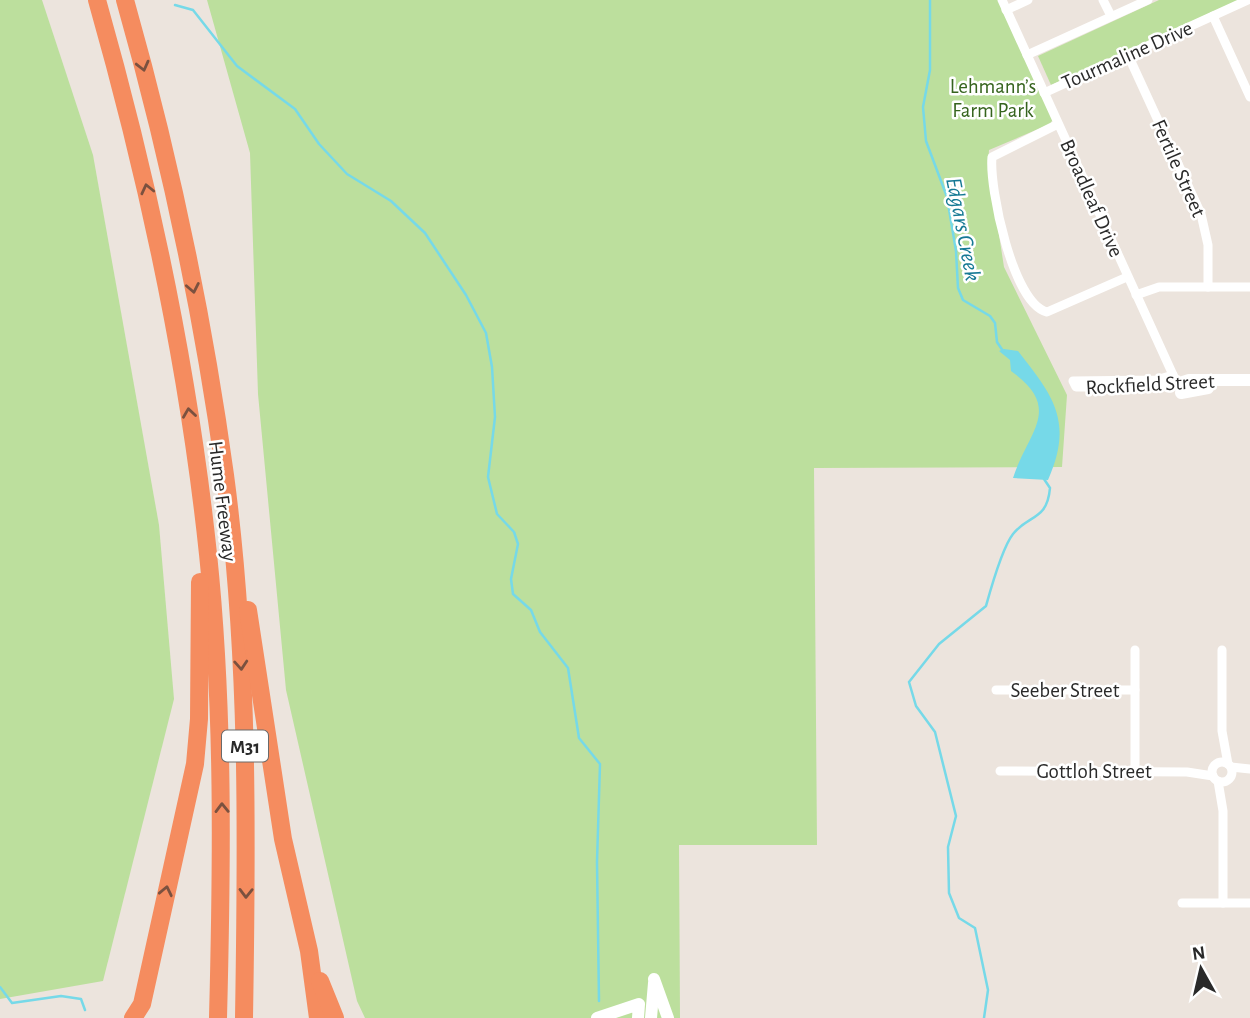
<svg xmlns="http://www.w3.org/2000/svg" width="1250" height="1018" font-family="'Alegreya Sans',sans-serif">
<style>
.green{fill:#bcdf9d}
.water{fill:#76d9e8}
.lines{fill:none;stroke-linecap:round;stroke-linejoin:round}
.stream{stroke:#76d9e8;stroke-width:2.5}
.street{stroke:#fff;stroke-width:9}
.secondary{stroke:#fff;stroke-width:12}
.highway{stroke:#f58c5f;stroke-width:18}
.oneway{stroke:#7b513f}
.labels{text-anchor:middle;stroke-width:5;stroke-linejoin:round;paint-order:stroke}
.shield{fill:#fff;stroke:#6a6a6a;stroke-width:2}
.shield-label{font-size:19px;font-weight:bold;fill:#2a2a2a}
.street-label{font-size:21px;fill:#2a2a2a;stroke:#fff}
.park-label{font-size:21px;fill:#36641e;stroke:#fff}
.water-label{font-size:23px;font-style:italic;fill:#157994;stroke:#fff}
</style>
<rect width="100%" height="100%" fill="#ece4dd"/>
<g class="green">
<path d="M 0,0 L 42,0 L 93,155 L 159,525 L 174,699 L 103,981 L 0,999 Z"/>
<path d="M 207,0 L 999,0 L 1053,119 L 1050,124 L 989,150 L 988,164 L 1004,267 L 1067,395 L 1062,467 L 814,468 L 817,845 L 679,845 L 680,1018 L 365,1018 L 357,1001 L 286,690 L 258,394 L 250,153 Z"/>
<path d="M 1159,0 L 1239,0 L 1051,85 L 1038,56 Z"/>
</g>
<path class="water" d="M 1004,349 L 1018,351 C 1053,396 1074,421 1048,480 L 1013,478 C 1028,431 1064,409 1011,371 L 1010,360 L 999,351 Z"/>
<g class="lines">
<g class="stream">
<path d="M 930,0 L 930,70 L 923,107 L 926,141 L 947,197 L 956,251 L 958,288 L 963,300 L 990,316 L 995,323 L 997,342 L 1003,351"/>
<path d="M 175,5 L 193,10 L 237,66 L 295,109 L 319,144 L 347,174 L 391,201 L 425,233 L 466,295 L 486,333 L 492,367 L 495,417 L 488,477 L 497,514 L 514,532 L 518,544 L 511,579 L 513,594 L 531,610 L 540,632 L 568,668 L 579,738 L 600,764 L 597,862 L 599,1001"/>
<path d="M 0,987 L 12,1003 L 61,996 L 81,999 L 85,1010"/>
<path d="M 984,1018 L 988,990 L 975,928 L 959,918 L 949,893 L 948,847 L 956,816 L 935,732 L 916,706 L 909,682 L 939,644 L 986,606 C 991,588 1002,548 1013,534 C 1029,514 1047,521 1050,488 L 1044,479"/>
</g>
<g class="street">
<path d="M 1002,0 L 1179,388"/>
<path d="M 1103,0 L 1111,16"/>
<path d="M 1006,10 L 1028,0"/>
<path d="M 1213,16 L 1250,97"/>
<path d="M 1027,55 L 1148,0"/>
<path d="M 1128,55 L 1201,214 L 1208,245 L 1208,287"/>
<path d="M 1044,93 L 1248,0"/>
<path d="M 1058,124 L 992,157 C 989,188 1013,304 1047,312 L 1127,277"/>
<path d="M 1136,295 L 1159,287 L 1250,287"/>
<path d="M 1173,375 L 1156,380 L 1073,381 L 1076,387 L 1162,387 L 1177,384"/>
<path d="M 1135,650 L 1135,771"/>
<path d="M 1222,650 L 1222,731 L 1228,764"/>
<path d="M 996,690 L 1135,690"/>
<circle cx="1222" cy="772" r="10"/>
<path d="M 1231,767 L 1250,769"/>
<path d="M 1000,771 L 1187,772 L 1213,776"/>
<path d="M 1218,781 L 1223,811 L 1223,903"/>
<path d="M 1182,903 L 1250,903"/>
</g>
<g class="secondary">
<path d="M 1177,384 L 1189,380 L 1250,380"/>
<path d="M 1181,393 L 1208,388"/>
<path d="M 654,979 L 668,1018"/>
<path d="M 597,1018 L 639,1004 L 638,1018"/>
<path d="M 651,1018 L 654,983"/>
</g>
<g class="highway">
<path d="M 97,0 C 149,183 188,364 208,554 C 224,708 222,863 218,1018"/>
<path d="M 125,0 C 169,155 203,315 225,475 C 249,655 247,837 244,1018"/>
<path d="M 248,610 L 283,839 L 309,951 L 318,1018"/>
<path d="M 320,981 L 335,1018"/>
<path d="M 133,1018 L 142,1004 L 195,764 L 199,719 L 200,582"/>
</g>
</g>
<defs><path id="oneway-chevron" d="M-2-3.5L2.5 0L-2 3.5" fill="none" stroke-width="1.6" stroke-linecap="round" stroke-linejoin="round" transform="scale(1.75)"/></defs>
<g class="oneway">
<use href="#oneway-chevron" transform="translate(143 66) rotate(76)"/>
<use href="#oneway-chevron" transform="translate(147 189) rotate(-103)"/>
<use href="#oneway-chevron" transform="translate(193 288) rotate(79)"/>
<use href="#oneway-chevron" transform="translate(189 413) rotate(-98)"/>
<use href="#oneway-chevron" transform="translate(241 665) rotate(86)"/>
<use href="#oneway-chevron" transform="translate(222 808) rotate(-91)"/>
<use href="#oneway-chevron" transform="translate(166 891) rotate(-78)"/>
<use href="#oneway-chevron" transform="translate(246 893) rotate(91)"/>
</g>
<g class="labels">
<rect class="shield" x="222" y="730.5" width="46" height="31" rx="5"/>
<g class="shield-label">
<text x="245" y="753">M31</text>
</g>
<g class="street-label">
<text transform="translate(1127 55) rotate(-24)" y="7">Tourmaline Drive</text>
<text transform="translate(1179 168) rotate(66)" y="7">Fertile Street</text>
<text transform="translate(1092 198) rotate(66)" y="7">Broadleaf Drive</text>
<text transform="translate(1150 384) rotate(-3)" y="7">Rockfield Street</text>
<text transform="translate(223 501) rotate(83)" y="7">Hume Freeway</text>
<text x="1065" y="697">Seeber Street</text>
<text x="1094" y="778">Gottloh Street</text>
</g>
<g class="park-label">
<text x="993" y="93">Lehmann’s<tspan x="993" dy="24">Farm Park</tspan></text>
</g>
<g class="water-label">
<text transform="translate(964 229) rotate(79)" y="8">Edgars Creek</text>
</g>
</g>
<g transform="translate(1201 969) rotate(352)" stroke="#ffffff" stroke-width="5" paint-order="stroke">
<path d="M0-5L12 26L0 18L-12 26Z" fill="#2a2a2a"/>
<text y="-10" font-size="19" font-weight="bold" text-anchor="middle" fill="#2a2a2a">N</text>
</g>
</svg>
